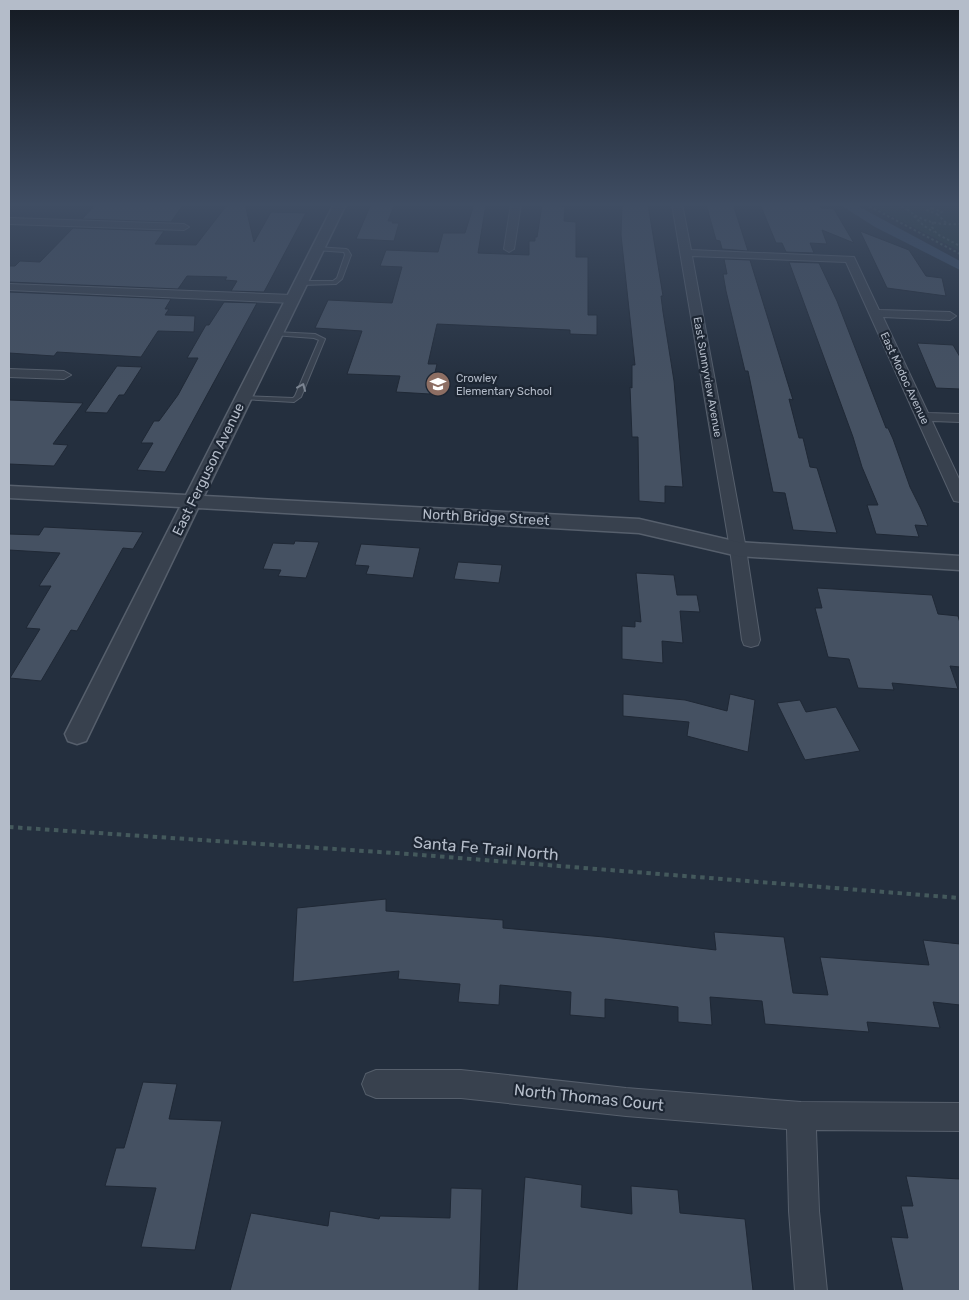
<svg xmlns="http://www.w3.org/2000/svg" width="969" height="1300" font-family="Rubik,sans-serif">
<style>
.green{fill:#263c3f}
.lines{fill:none;stroke-linecap:round;stroke-linejoin:round}
.canal{fill:#394c67;fill-rule:evenodd}
.building{fill:#455162;stroke:#1f2835}
.service-casing{stroke:#565f6c;stroke-width:2}
.minor-casing{stroke:#565f6c;stroke-width:2}
.tertiary-casing{stroke:#565f6c;stroke-width:3}
.path-far1{stroke:#44595c;stroke-width:2;stroke-dasharray:2.5 2.5;stroke-linecap:butt}
.path{stroke:#44595c;stroke-width:4;stroke-dasharray:4.5 4.5;stroke-linecap:butt}
.service{fill:#38414e;fill-rule:evenodd}
.minor{fill:#38414e;fill-rule:evenodd}
.tertiary{fill:#38414e;fill-rule:evenodd}
.oneway{stroke:#7c8592}
.labels{text-anchor:middle;stroke-width:4.5;stroke-linejoin:round;paint-order:stroke}
.far-street-label{font-size:11px;fill:#b4bcc9;stroke:#1d2633}
.far-poi-label{font-size:11px;fill:#b4bcc9;stroke:#1d2633;text-anchor:start}
.street-label{font-size:14px;fill:#b4bcc9;stroke:#1d2633}
.near-street-label{font-size:16px;fill:#b4bcc9;stroke:#1d2633}
</style>
<rect width="100%" height="100%" fill="#242f3e"/>
<path class="green" d="M 870,204 L 960,204 L 960,251 L 872,206 Z"/>
<g class="lines">
<path class="canal" d="M 839,204 L 854,204 L 960,261 L 960,270 L 875,227 Z"/>
</g>
<g class="building">
<path d="M 96,204 L 181,204 L 183,205 L 171,222 L 82,219 Z"/>
<path d="M 245,204 L 254,242 L 271,212 L 306,213 L 264,292 L 231,291 L 237,281 L 225,280 L 227,277 L 187,276 L 178,289 L 9,282 L 9,266 L 15,266 L 20,261 L 40,262 L 73,228 L 164,231 L 155,244 L 196,245 L 227,205 Z"/>
<path d="M 371,204 L 395,204 L 388,221 L 393,221 L 392,223 L 399,223 L 394,241 L 356,239 Z"/>
<path d="M 474,204 L 486,204 L 478,253 L 529,255 L 529,241 L 535,241 L 535,237 L 537,237 L 542,205 L 565,206 L 564,221 L 576,222 L 576,257 L 588,257 L 588,315 L 597,315 L 597,335 L 570,334 L 570,330 L 437,324 L 428,364 L 437,364 L 430,394 L 396,392 L 400,376 L 347,374 L 362,331 L 315,328 L 328,300 L 392,303 L 402,267 L 380,266 L 386,250 L 438,252 L 443,233 L 465,233 Z"/>
<path d="M 622,204 L 648,204 L 663,296 L 661,296 L 663,312 L 674,381 L 683,487 L 665,486 L 665,503 L 639,501 L 638,437 L 632,437 L 630,387 L 632,388 L 632,365 L 635,365 L 621,235 Z"/>
<path d="M 706,204 L 733,204 L 748,251 L 722,249 L 720,241 L 716,240 Z"/>
<path d="M 760,204 L 819,204 L 821,208 L 834,209 L 854,243 L 822,230 L 827,244 L 810,243 L 814,253 L 786,252 L 782,243 L 776,243 Z"/>
<path d="M 860,231 L 909,250 L 926,276 L 942,278 L 946,296 L 887,288 Z"/>
<path d="M 724,259 L 750,260 L 793,400 L 789,399 L 799,438 L 803,438 L 810,467 L 817,468 L 837,533 L 793,530 L 785,493 L 773,492 L 748,371 L 745,371 L 726,291 L 723,274 L 727,274 Z"/>
<path d="M 789,262 L 819,263 L 837,301 L 886,428 L 888,428 L 893,439 L 910,487 L 921,509 L 928,526 L 915,525 L 919,537 L 876,534 L 867,505 L 878,505 L 862,467 L 853,437 Z"/>
<path d="M 9,292 L 171,299 L 165,309 L 169,309 L 165,315 L 195,316 L 194,332 L 158,331 L 141,357 L 57,352 L 54,356 L 9,353 Z"/>
<path d="M 224,302 L 257,303 L 165,472 L 137,470 L 153,443 L 141,443 L 154,421 L 159,421 L 178,395 L 198,358 L 187,358 L 206,325 L 209,325 Z"/>
<path d="M 917,343 L 953,345 L 960,357 L 960,389 L 936,388 Z"/>
<path d="M 117,366 L 142,367 L 124,395 L 119,395 L 107,413 L 85,412 Z"/>
<path d="M 9,400 L 83,403 L 53,444 L 68,445 L 54,466 L 9,464 Z"/>
<path d="M 44,527 L 143,532 L 133,549 L 123,548 L 77,631 L 71,630 L 41,681 L 10,678 L 40,629 L 26,628 L 51,586 L 39,586 L 60,553 L 9,550 L 9,534 L 39,535 Z"/>
<path d="M 295,541 L 319,542 L 306,578 L 278,576 L 281,570 L 263,569 L 273,543 L 294,544 Z"/>
<path d="M 361,544 L 420,548 L 413,578 L 366,574 L 369,566 L 355,565 Z"/>
<path d="M 458,562 L 502,565 L 499,583 L 454,579 Z"/>
<path d="M 636,573 L 674,575 L 677,595 L 697,595 L 700,612 L 680,611 L 683,643 L 662,641 L 663,663 L 622,659 L 622,626 L 635,627 L 635,621 L 641,622 Z"/>
<path d="M 817,588 L 932,595 L 938,614 L 958,616 L 960,623 L 960,667 L 950,666 L 958,689 L 892,683 L 894,690 L 858,688 L 849,659 L 828,657 L 815,608 L 822,608 Z"/>
<path d="M 623,694 L 685,700 L 727,711 L 730,694 L 755,700 L 748,752 L 687,736 L 689,722 L 623,716 Z"/>
<path d="M 800,700 L 806,712 L 836,707 L 860,751 L 805,760 L 777,703 Z"/>
<path d="M 386,899 L 386,911 L 503,920 L 503,928 L 604,937 L 716,950 L 714,932 L 784,937 L 793,993 L 828,995 L 820,957 L 929,965 L 923,940 L 960,944 L 960,1005 L 933,1002 L 940,1028 L 867,1022 L 869,1032 L 765,1024 L 762,1001 L 710,997 L 712,1025 L 678,1022 L 678,1007 L 605,999 L 605,1018 L 570,1015 L 571,992 L 500,985 L 499,1005 L 458,1002 L 460,984 L 398,979 L 399,971 L 293,982 L 297,908 Z"/>
<path d="M 143,1082 L 177,1084 L 169,1119 L 222,1121 L 195,1250 L 141,1247 L 156,1188 L 105,1186 L 116,1148 L 124,1148 Z"/>
<path d="M 906,1176 L 960,1179 L 960,1291 L 903,1291 L 891,1237 L 908,1238 L 901,1206 L 913,1206 Z"/>
<path d="M 525,1177 L 582,1185 L 581,1207 L 632,1214 L 631,1186 L 678,1190 L 680,1213 L 745,1219 L 753,1291 L 517,1291 Z"/>
<path d="M 451,1188 L 482,1189 L 479,1291 L 230,1291 L 251,1213 L 328,1226 L 330,1211 L 379,1219 L 380,1216 L 450,1218 Z"/>
</g>
<g class="lines">
<defs>
<g id="service">
<path d="M 317,247 L 346,249 L 348,250 L 351,255 L 342,279 L 336,284 L 300,285 L 297,283 L 300,281 L 333,281 L 337,278 L 345,255 L 344,252 L 315,250 L 314,249 Z"/>
<path d="M 275,332 L 315,334 L 325,339 L 301,397 L 294,402 L 241,399 L 241,397 L 243,396 L 293,398 L 295,396 L 319,340 L 314,338 L 273,335 L 272,334 Z"/>
</g>
<g id="minor">
<path d="M 511,204 L 521,204 L 514,249 L 509,252 L 504,249 Z"/>
<path d="M 672,204 L 682,204 L 691,250 L 854,257 L 879,310 L 950,312 L 956,316 L 950,320 L 883,317 L 928,413 L 960,414 L 960,422 L 932,421 L 960,481 L 960,502 L 954,501 L 952,497 L 846,262 L 692,256 L 746,549 L 760,640 L 758,645 L 751,647 L 744,645 L 742,640 L 730,549 Z"/>
<path d="M 9,218 L 184,224 L 189,227 L 184,230 L 9,224 Z"/>
<path d="M 9,284 L 292,295 L 298,299 L 292,303 L 9,290 Z"/>
<path d="M 9,369 L 64,371 L 71,375 L 64,379 L 9,377 Z"/>
<path d="M 376,1070 L 461,1070 L 626,1088 L 801,1102 L 960,1103 L 960,1131 L 816,1130 L 819,1211 L 827,1291 L 795,1291 L 789,1211 L 787,1129 L 626,1116 L 461,1098 L 376,1098 L 366,1094 L 362,1084 L 366,1074 Z"/>
</g>
<path id="tertiary" d="M 334,204 L 346,204 L 204,496 L 639,519 L 738,542 L 960,556 L 960,570 L 738,556 L 639,533 L 198,508 L 86,741 L 77,744 L 68,741 L 65,734 L 180,507 L 9,498 L 9,486 L 186,495 Z"/>
</defs>
<use href="#service" class="service-casing"/>
<use href="#minor" class="minor-casing"/>
<use href="#tertiary" class="tertiary-casing"/>
<g class="path-far1">
<path d="M 865,204 L 960,254"/>
<path d="M 897,204 L 908,210"/>
<path d="M 909,204 L 908,210 C 923,223 941,225 960,224"/>
<path d="M 957,204 L 960,205"/>
<path d="M 932,208 L 942,212 L 937,214 L 927,210 Z"/>
<path d="M 937,214 L 946,223"/>
<path d="M 914,216 L 924,226 L 934,232"/>
<path d="M 933,222 L 932,227 L 937,234 L 960,246"/>
</g>
<path class="path" d="M 9,827 L 409,854 L 960,898"/>
<use href="#service" class="service"/>
<use href="#minor" class="minor"/>
<use href="#tertiary" class="tertiary"/>
</g>
<defs><path id="oneway-chevron" d="M-2-3.5L2.5 0L-2 3.5" fill="none" stroke-width="1.6" stroke-linecap="round" stroke-linejoin="round" transform="scale(1.25)"/></defs>
<use class="oneway" href="#oneway-chevron" transform="translate(302 387) rotate(-67)"/>
<linearGradient id="sky" x2="0" y2="1"><stop stop-color="#141a22"/><stop offset="0.53" stop-color="#3f4d63"/><stop offset="1" stop-color="#3f4d63" stop-opacity="0"/></linearGradient>
<rect width="969" height="386" fill="url(#sky)"/>
<defs>
<symbol id="school-disc" viewBox="-11 -11 22 22"><circle r="9.5" fill="#8d6e63" stroke="#1d2633"/><path d="M0-5L7-2L0 1L-7-2ZM-4 1L0 2.5L4 1V4Q0 6-4 4Z" fill="#fff"/></symbol>
</defs>
<g fill-rule="evenodd">
<use href="#school-disc" x="424" y="370" width="28" height="28"/>
</g>
<g class="labels">
<g class="far-street-label">
<text transform="translate(708 377) rotate(80)" y="4">East Sunnyview Avenue</text>
<text transform="translate(905 378) rotate(65)" y="4">East Modoc Avenue</text>
</g>
<g class="far-poi-label">
<text x="456" y="382">Crowley<tspan x="456" dy="13">Elementary School</tspan></text>
</g>
<g class="street-label">
<text transform="translate(208 469) rotate(-64)" y="5">East Ferguson Avenue</text>
<text transform="translate(486 517) rotate(3)" y="5">North Bridge Street</text>
</g>
<g class="near-street-label">
<text transform="translate(486 848) rotate(5)" y="6">Santa Fe Trail North</text>
<text transform="translate(589 1097) rotate(6)" y="6">North Thomas Court</text>
</g>
</g>
<rect width="969" height="1300" fill="none" stroke="#b4bcc9" stroke-width="20"/>
</svg>
